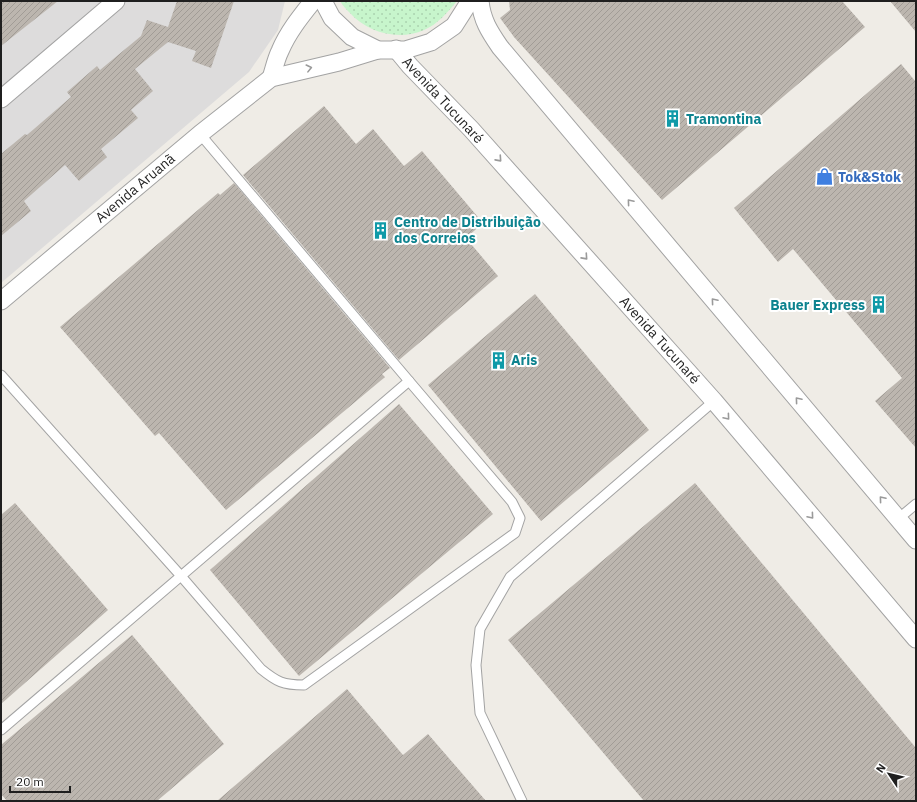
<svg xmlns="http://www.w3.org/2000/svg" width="917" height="802" font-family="'IBM Plex Sans',sans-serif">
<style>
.residential{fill:#dddcdc}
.park{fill:url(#park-dots)}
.building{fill:url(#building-hatch)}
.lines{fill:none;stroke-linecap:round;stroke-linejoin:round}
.service-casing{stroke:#a3a3a3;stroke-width:11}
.minor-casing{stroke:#a3a3a3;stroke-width:19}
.service{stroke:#fff;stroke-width:9}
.minor{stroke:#fff;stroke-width:17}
.oneway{stroke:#9a9a9a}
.labels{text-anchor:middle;stroke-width:4;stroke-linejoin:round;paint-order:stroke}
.street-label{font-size:14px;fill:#1f1f1f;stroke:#fff}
.culture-label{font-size:14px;font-weight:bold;fill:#0d838f;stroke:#fff;text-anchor:start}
.shop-label{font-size:14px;font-weight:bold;fill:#366cbe;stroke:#fff;text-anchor:start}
</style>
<defs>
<pattern id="park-dots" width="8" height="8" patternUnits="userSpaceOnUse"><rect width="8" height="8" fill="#c7f5cc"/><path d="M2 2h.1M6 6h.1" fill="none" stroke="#aad2af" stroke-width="1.8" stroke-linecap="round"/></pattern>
<pattern id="building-hatch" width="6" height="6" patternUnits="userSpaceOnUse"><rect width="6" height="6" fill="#bcb6af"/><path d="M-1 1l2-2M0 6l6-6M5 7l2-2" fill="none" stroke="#a19c96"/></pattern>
</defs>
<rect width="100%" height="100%" fill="#efece6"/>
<path class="residential" d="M 1,1 L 285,1 L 278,30 L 249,72 L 1,283 Z"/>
<path class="park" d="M 340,1 L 457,1 C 447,13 438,24 424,30 C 399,41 368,33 350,13 C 346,9 343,6 340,1 Z"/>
<g class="building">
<path d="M 1,1 L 58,1 L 1,46 Z"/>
<path d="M 177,1 L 234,1 L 211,68 L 192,61 L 196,51 L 168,42 L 135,69 L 153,91 L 131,110 L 138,118 L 101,149 L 107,157 L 79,181 L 65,165 L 24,201 L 31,211 L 1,236 L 1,154 L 25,134 L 27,135 L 71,97 L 67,92 L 97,66 L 100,70 L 141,36 L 147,20 L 168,27 Z"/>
<path d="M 509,1 L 842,1 L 865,27 L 662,200 L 514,37 L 500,18 L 510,10 Z"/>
<path d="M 890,1 L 916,1 L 916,32 Z"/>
<path d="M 901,64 L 916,82 L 916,448 L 875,401 L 902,378 L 793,249 L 778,262 L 734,208 Z"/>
<path d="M 324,106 L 356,144 L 373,129 L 404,166 L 422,151 L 483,223 L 466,238 L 498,276 L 399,360 L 243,175 Z"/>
<path d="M 234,183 L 390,368 L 382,374 L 385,377 L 226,510 L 159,433 L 155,436 L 60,327 L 218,193 L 220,195 Z"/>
<path d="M 535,294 L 649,430 L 541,521 L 428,385 Z"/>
<path d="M 399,404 L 493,514 L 299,676 L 210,570 Z"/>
<path d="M 695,483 L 916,748 L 916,801 L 644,801 L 508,640 Z"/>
<path d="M 15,503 L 108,610 L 1,704 L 1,515 Z"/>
<path d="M 132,635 L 224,744 L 157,801 L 7,801 L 1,794 L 1,745 Z"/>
<path d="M 347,689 L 403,755 L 428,734 L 486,801 L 217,801 Z"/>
</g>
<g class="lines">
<defs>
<g id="service">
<path d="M 1,375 L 181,576 L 261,669 C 277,682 283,685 304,685 L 515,533 L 520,518 L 512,502 L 409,381"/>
<path d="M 898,519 L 916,504"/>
<path d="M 1,730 L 409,381 L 200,134"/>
<path d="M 522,801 L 480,713 L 476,665 L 480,629 L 510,577 L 714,401"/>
</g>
<g id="minor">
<path d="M 323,1 L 332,18 L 352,37 L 378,50 L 405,50 L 431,42 L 454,26 L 470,1"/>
<path d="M 480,1 C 482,20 489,31 500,47 L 916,540"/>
<path d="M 396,49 L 410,66 L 471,129 L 714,401 L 916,639"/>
<path d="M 271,78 C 274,69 276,59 280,51 C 288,32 301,16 313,1"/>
<path d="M 1,99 L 116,1"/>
<path d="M 1,301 L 200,134 L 271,78 L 339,62 L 378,50"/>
</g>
</defs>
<use href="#service" class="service-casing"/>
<use href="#minor" class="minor-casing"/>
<use href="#service" class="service"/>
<use href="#minor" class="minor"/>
</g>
<defs><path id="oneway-chevron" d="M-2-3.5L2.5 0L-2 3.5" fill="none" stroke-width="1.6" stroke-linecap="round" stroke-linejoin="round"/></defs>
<g class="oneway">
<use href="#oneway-chevron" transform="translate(309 68) rotate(-14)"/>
<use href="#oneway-chevron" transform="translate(499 159) rotate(48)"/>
<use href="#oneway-chevron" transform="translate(630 202) rotate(-130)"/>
<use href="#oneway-chevron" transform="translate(585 257) rotate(48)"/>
<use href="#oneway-chevron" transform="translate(714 301) rotate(-130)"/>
<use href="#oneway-chevron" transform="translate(798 400) rotate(-130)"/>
<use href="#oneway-chevron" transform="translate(727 417) rotate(50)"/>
<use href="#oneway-chevron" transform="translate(882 499) rotate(-130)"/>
<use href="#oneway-chevron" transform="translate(811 516) rotate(50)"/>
</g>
<defs>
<symbol id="building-bare" viewBox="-9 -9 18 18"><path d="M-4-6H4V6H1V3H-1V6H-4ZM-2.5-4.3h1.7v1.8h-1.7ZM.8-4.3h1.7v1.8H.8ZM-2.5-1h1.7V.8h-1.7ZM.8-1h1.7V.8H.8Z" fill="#0f9aa8" stroke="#fff" stroke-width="2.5" paint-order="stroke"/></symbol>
<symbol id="shop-bare" viewBox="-9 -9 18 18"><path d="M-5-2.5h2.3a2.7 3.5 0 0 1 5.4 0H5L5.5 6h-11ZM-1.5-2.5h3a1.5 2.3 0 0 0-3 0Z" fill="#3f7fe0" stroke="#fff" stroke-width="2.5" paint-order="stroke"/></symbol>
</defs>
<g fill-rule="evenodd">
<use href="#building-bare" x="660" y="106" width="25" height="25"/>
<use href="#shop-bare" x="812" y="164" width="25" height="25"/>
<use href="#building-bare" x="368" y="218" width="25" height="25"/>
<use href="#building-bare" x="866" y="292" width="25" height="25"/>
<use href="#building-bare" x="486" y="348" width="25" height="25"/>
</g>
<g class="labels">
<g class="street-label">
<text transform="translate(443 100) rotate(47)" y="5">Avenida Tucunaré</text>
<text transform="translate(135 188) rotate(-40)" y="5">Avenida Aruanã</text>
<text transform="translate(660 340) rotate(48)" y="5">Avenida Tucunaré</text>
</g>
<g class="culture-label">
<text x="686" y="124">Tramontina</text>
<text x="394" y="227">Centro de Distribuição<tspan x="394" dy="16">dos Correios</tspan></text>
<text x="865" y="310" text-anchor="end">Bauer Express</text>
<text x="511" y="365">Aris</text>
</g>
<g class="shop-label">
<text x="838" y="182">Tok&amp;Stok</text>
</g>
</g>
<rect width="917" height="802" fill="none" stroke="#1f1f1f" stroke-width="4"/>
<g transform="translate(889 774) rotate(305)" stroke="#ffffff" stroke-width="3" paint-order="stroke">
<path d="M0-3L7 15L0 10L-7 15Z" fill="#1f1f1f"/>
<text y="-6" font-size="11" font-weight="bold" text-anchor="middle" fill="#1f1f1f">N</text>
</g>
<path d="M10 786v6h60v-6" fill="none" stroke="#1f1f1f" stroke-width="2"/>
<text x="16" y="786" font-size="12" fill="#1f1f1f" stroke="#ffffff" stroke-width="3" paint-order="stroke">20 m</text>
</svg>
